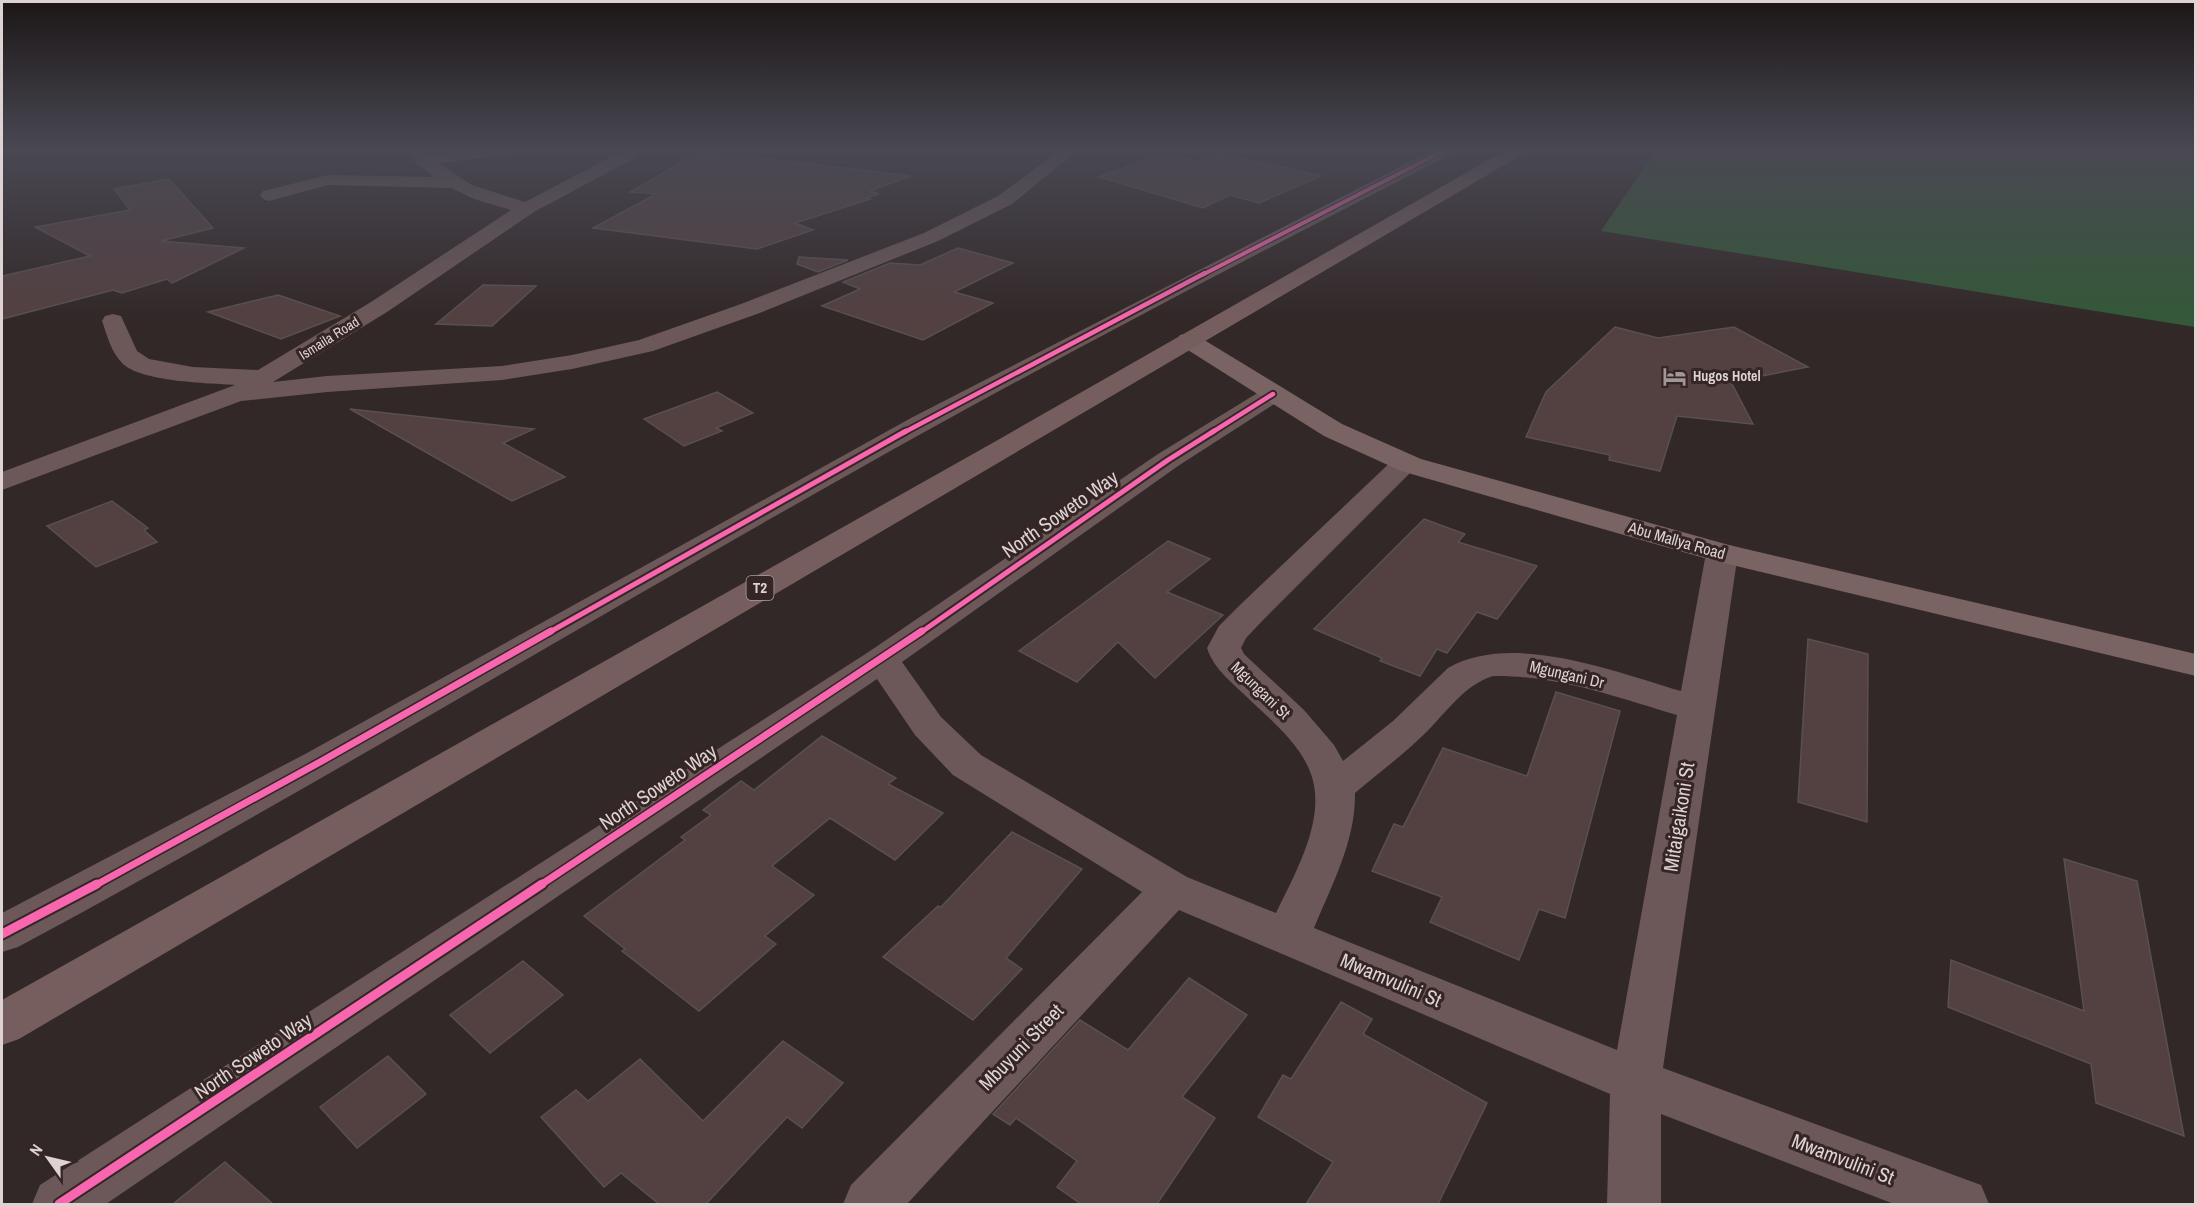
<svg xmlns="http://www.w3.org/2000/svg" width="2197" height="1206" font-family="'Archivo Narrow',sans-serif">
<style>
.green{fill:#345838}
.building{fill:#534041;stroke:#595050;stroke-width:1.5}
.lines{fill:none;stroke-linecap:round;stroke-linejoin:round}
.minor{fill:#6c5859;fill-rule:evenodd}
.secondary{fill:#796363;fill-rule:evenodd}
.trunk{fill:#765e5f;fill-rule:evenodd}
.cycleway-far4-casing{stroke:#352525;stroke-width:6}
.cycleway-far3-casing{stroke:#352525;stroke-width:8}
.cycleway-far2-casing{stroke:#352525;stroke-width:9}
.cycleway-far1-casing{stroke:#352525;stroke-width:10}
.cycleway-casing{stroke:#352525;stroke-width:13}
.cycleway-far4{stroke:#f766af;stroke-width:4}
.cycleway-far3{stroke:#f766af;stroke-width:4.5}
.cycleway-far2{stroke:#f766af;stroke-width:5}
.cycleway-far1{stroke:#f766af;stroke-width:7}
.cycleway{stroke:#f766af;stroke-width:9}
.labels{text-anchor:middle;stroke-width:6;stroke-linejoin:round;paint-order:stroke}
.far-street-label{font-size:14px;fill:#ded3d3;stroke:#352525}
.far-poi-label{font-size:14px;font-weight:bold;fill:#ded3d3;stroke:#352525;text-anchor:start}
.shield{fill:#352525;stroke:#ab9f9f;stroke-width:1.5}
.shield-label{font-size:15px;font-weight:bold;fill:#ded3d3}
.street-label{font-size:16px;fill:#ded3d3;stroke:#352525}
.near-street-label{font-size:20px;fill:#ded3d3;stroke:#352525}
</style>
<rect width="100%" height="100%" fill="#322828"/>
<path class="green" d="M 1656,150 L 2195,150 L 2195,327 L 1601,231 Z"/>
<g class="building">
<path d="M 701,151 L 911,176 L 870,191 L 878,194 L 866,198 L 870,199 L 795,223 L 813,230 L 757,249 L 593,228 L 656,194 L 630,192 Z"/>
<path d="M 1165,153 L 1195,161 L 1219,153 L 1321,176 L 1259,203 L 1230,195 L 1203,208 L 1099,177 Z"/>
<path d="M 169,179 L 213,228 L 161,241 L 244,248 L 172,283 L 167,279 L 122,293 L 113,290 L 2,319 L 2,276 L 90,256 L 35,227 L 130,210 L 114,189 Z"/>
<path d="M 958,248 L 1013,263 L 954,292 L 993,303 L 923,340 L 822,306 L 860,289 L 843,282 L 890,263 L 920,265 Z"/>
<path d="M 799,257 L 848,260 L 818,272 L 797,264 Z"/>
<path d="M 483,285 L 536,286 L 492,326 L 436,324 Z"/>
<path d="M 278,295 L 340,316 L 281,339 L 208,312 Z"/>
<path d="M 1615,327 L 1658,338 L 1734,327 L 1808,367 L 1731,382 L 1753,424 L 1677,416 L 1660,471 L 1609,460 L 1610,455 L 1526,437 L 1546,392 Z"/>
<path d="M 717,392 L 753,413 L 716,428 L 722,431 L 684,446 L 644,419 Z"/>
<path d="M 350,409 L 534,429 L 503,443 L 565,477 L 512,501 Z"/>
<path d="M 112,501 L 148,528 L 144,530 L 157,542 L 96,567 L 47,526 Z"/>
<path d="M 1424,519 L 1465,534 L 1458,542 L 1537,566 L 1497,619 L 1477,612 L 1447,653 L 1437,649 L 1420,676 L 1380,661 L 1382,658 L 1314,629 Z"/>
<path d="M 1168,541 L 1210,559 L 1167,592 L 1223,615 L 1155,678 L 1118,642 L 1077,682 L 1019,651 Z"/>
<path d="M 1808,639 L 1868,654 L 1867,822 L 1798,802 Z"/>
<path d="M 1556,692 L 1620,711 L 1565,918 L 1539,909 L 1519,960 L 1430,922 L 1442,897 L 1372,871 L 1394,824 L 1403,827 L 1443,748 L 1527,776 Z"/>
<path d="M 822,736 L 896,778 L 888,784 L 943,813 L 895,860 L 830,818 L 772,866 L 814,895 L 765,936 L 776,944 L 699,1011 L 622,951 L 625,949 L 584,916 L 685,840 L 681,837 L 711,815 L 703,810 L 741,781 L 754,790 Z"/>
<path d="M 1012,832 L 1082,869 L 1006,958 L 1022,969 L 973,1020 L 883,957 L 938,906 L 941,907 Z"/>
<path d="M 2064,859 L 2137,881 L 2184,1136 L 2096,1103 L 2091,1064 L 1948,1007 L 1951,960 L 2084,1011 Z"/>
<path d="M 523,961 L 563,995 L 490,1053 L 450,1015 Z"/>
<path d="M 1189,978 L 1247,1015 L 1182,1097 L 1215,1118 L 1157,1204 L 1081,1204 L 1057,1187 L 1077,1161 L 1016,1118 L 1010,1125 L 993,1114 L 1080,1020 L 1128,1050 Z"/>
<path d="M 1341,1002 L 1372,1019 L 1363,1034 L 1487,1103 L 1438,1204 L 1306,1204 L 1333,1162 L 1258,1117 L 1283,1075 L 1291,1079 Z"/>
<path d="M 783,1041 L 843,1083 L 802,1128 L 787,1117 L 706,1204 L 659,1204 L 621,1173 L 604,1187 L 541,1117 L 576,1090 L 588,1101 L 640,1059 L 703,1121 Z"/>
<path d="M 388,1056 L 426,1094 L 357,1148 L 320,1107 Z"/>
<path d="M 225,1162 L 273,1204 L 173,1204 Z"/>
</g>
<g class="lines">
<g class="minor">
<path d="M 408,150 L 425,150 L 429,154 L 466,150 L 511,150 L 509,154 L 503,155 L 438,163 L 472,185 L 525,202 L 624,150 L 644,150 L 642,154 L 534,212 L 387,312 L 273,382 L 327,376 L 502,366 L 572,355 L 639,340 L 741,304 L 924,233 L 998,196 L 1060,150 L 1078,150 L 1012,204 L 938,241 L 757,314 L 653,351 L 572,369 L 502,380 L 327,392 L 241,401 L 2,490 L 2,472 L 235,385 C 209,383 140,382 122,363 C 111,352 107,335 102,321 L 105,316 L 113,314 L 121,316 L 137,351 L 149,359 L 193,367 L 258,370 L 371,302 L 511,210 L 474,199 L 451,188 L 328,185 L 269,201 L 263,199 L 260,195 L 263,191 L 328,175 L 434,177 L 417,164 Z"/>
<path d="M 1433,150 L 1453,150 L 1451,154 C 1251,257 1051,360 855,471 C 575,628 301,795 18,947 L 2,952 L 2,913 L 307,753 L 911,418 Z"/>
<path d="M 1273,386 L 1282,389 L 1286,394 L 1282,399 L 1178,466 L 902,662 L 941,717 L 981,755 L 1187,877 L 1276,913 C 1295,873 1327,819 1311,774 C 1301,745 1271,720 1250,700 C 1234,684 1214,670 1207,648 L 1219,626 L 1241,604 L 1396,457 L 1406,455 L 1416,457 L 1420,463 L 1265,618 L 1246,638 L 1241,648 L 1244,654 L 1304,710 L 1334,745 L 1343,761 L 1393,721 L 1448,668 C 1512,631 1616,672 1681,691 L 1706,553 L 1711,546 L 1722,544 L 1733,546 L 1738,553 L 1663,1068 L 1981,1185 L 1989,1204 L 1894,1204 L 1661,1114 L 1661,1204 L 1607,1204 L 1610,1094 L 1179,910 L 907,1204 L 843,1204 L 851,1185 L 1142,892 L 953,775 L 915,735 L 877,679 L 106,1204 L 32,1204 L 40,1185 L 870,651 L 1158,454 L 1264,389 ZM 1493,676 C 1557,675 1616,697 1677,715 L 1617,1050 L 1314,928 C 1332,885 1356,840 1355,793 C 1376,775 1399,758 1419,739 C 1443,718 1461,686 1493,676 Z"/>
</g>
<path class="secondary" d="M 1188,333 L 1196,335 L 1342,424 L 1421,459 L 1729,545 L 2196,654 L 2196,676 L 1711,560 L 1401,471 L 1324,436 L 1180,345 L 1176,340 L 1180,335 Z"/>
<path class="trunk" d="M 1506,150 L 1525,150 L 1523,154 L 19,1039 L 2,1045 L 2,1000 L 989,445 Z"/>
<defs>
<path id="cycleway-far4" d="M 1202,275 L 1445,150"/>
<g id="cycleway-far3">
<path d="M 903,433 L 1205,273"/>
<path d="M 1211,433 L 1273,394"/>
</g>
<g id="cycleway-far2">
<path d="M 548,633 L 906,431"/>
<path d="M 920,633 L 1168,460 L 1214,431"/>
</g>
<g id="cycleway-far1">
<path d="M 94,886 L 320,762 L 551,631"/>
<path d="M 539,886 L 922,631"/>
</g>
<g id="cycleway">
<path d="M 2,934 L 97,884"/>
<path d="M 59,1204 L 542,884"/>
</g>
</defs>
<use href="#cycleway-far4" class="cycleway-far4-casing"/>
<use href="#cycleway-far3" class="cycleway-far3-casing"/>
<use href="#cycleway-far2" class="cycleway-far2-casing"/>
<use href="#cycleway-far1" class="cycleway-far1-casing"/>
<use href="#cycleway" class="cycleway-casing"/>
<use href="#cycleway-far4" class="cycleway-far4"/>
<use href="#cycleway-far3" class="cycleway-far3"/>
<use href="#cycleway-far2" class="cycleway-far2"/>
<use href="#cycleway-far1" class="cycleway-far1"/>
<use href="#cycleway" class="cycleway"/>
</g>
<linearGradient id="sky" x2="0" y2="1"><stop stop-color="#1c1616"/><stop offset="0.47" stop-color="#494853"/><stop offset="1" stop-color="#494853" stop-opacity="0"/></linearGradient>
<rect width="2197" height="318" fill="url(#sky)"/>
<defs>
<symbol id="hotel-bare" viewBox="-9 -9 18 18"><path d="M-6-4.5h1.5V1H6V5H4.5V3h-9V5H-6ZM-4 0a1.8 1.8 0 1 1 3.6 0ZM.5 0V-2.5h3Q6-2.5 6 0Z" fill="#a29797" stroke="#352525" stroke-width="2.5" paint-order="stroke"/></symbol>
</defs>
<g fill-rule="evenodd">
<use href="#hotel-bare" x="1658" y="360" width="33" height="33"/>
</g>
<g class="labels">
<g class="far-street-label">
<text transform="translate(329 338) rotate(-32)" y="5">Ismaila Road</text>
</g>
<g class="far-poi-label">
<text x="1693" y="381">Hugos Hotel</text>
</g>
<rect class="shield" x="746.5" y="576" width="27" height="24" rx="4.5"/>
<g class="shield-label">
<text x="760" y="593">T2</text>
</g>
<g class="street-label">
<text transform="translate(1677 540) rotate(16)" y="6">Abu Mallya Road</text>
<text transform="translate(1567 674) rotate(13)" y="6">Mgungani Dr</text>
<text transform="translate(1261 690) rotate(44)" y="6">Mgungani St</text>
</g>
<g class="near-street-label">
<text transform="translate(1060 514) rotate(-35)" y="7">North Soweto Way</text>
<text transform="translate(658 787) rotate(-34)" y="7">North Soweto Way</text>
<text transform="translate(1679 817) rotate(-81)" y="7">Mitaigaikoni St</text>
<text transform="translate(1391 980) rotate(23)" y="7">Mwamvulini St</text>
<text transform="translate(1021 1047) rotate(-46)" y="7">Mbuyuni Street</text>
<text transform="translate(253 1056) rotate(-34)" y="7">North Soweto Way</text>
<text transform="translate(1843 1159) rotate(21)" y="7">Mwamvulini St</text>
</g>
</g>
<rect width="2197" height="1206" fill="none" stroke="#ded3d3" stroke-width="6"/>
<g transform="translate(48 1158) rotate(304)" stroke="#352525" stroke-width="4.5" paint-order="stroke">
<path d="M0-4.5L10 22L0 15L-10 22Z" fill="#ded3d3"/>
<text y="-9" font-size="16" font-weight="bold" text-anchor="middle" fill="#ded3d3">N</text>
</g>
</svg>
